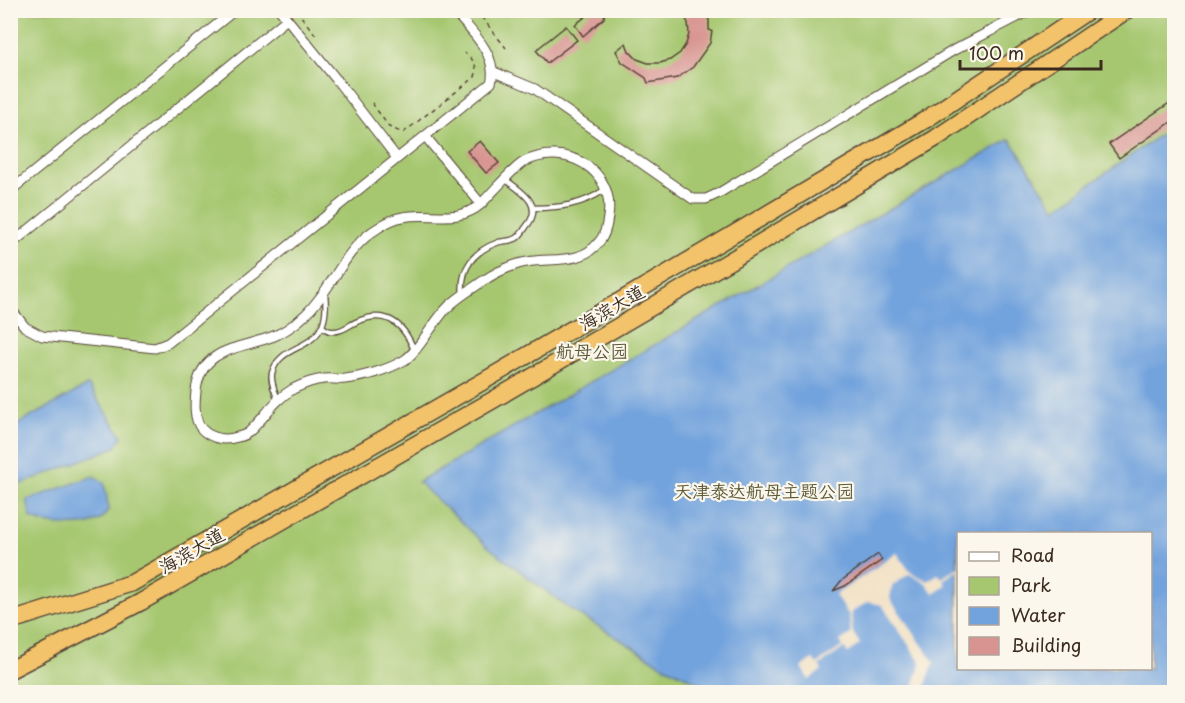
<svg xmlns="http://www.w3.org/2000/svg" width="1185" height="703" font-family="'Playpen Sans','LXGW WenKai TC',sans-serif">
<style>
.green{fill:#a6c76f;stroke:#707846;stroke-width:1.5;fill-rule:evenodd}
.water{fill:#72a3dd;stroke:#56667e;stroke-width:1.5;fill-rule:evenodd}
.pier{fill:#f2e1c4}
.building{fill:#d89491}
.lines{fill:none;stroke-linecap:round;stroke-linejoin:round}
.lane-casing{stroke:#564537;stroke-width:7}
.street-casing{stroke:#564537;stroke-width:11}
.highway-casing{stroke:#564537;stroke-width:19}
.path{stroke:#564537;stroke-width:1.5;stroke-dasharray:4.5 4.5;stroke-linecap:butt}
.lane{stroke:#fff;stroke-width:4.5}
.street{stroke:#fff;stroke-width:9}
.highway{stroke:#f2c36a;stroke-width:16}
.labels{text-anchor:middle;stroke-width:4.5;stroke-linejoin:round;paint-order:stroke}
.street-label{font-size:18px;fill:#3b2a1e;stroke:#fbf7ec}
.park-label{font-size:18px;fill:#5b5936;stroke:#fbf7ec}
</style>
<rect width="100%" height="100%" fill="#fbf7ec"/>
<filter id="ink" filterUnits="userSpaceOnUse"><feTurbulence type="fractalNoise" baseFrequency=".0167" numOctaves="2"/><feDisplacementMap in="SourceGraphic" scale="12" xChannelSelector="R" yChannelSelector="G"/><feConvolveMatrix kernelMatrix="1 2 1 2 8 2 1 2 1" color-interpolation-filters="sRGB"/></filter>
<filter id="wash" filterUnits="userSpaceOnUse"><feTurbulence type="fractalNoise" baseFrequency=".008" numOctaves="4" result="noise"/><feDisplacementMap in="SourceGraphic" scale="24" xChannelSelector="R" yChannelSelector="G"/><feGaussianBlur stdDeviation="1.35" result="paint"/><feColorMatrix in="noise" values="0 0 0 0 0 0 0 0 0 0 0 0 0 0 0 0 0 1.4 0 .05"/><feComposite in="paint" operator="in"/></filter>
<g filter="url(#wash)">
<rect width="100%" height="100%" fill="#f2e1c4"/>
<path class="green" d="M 10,11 L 1174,11 L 1174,692 L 11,692 ZM 958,534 L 1150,534 L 1150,668 L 958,668 Z"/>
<g class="water">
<path d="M 1174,125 L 1174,692 L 718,692 L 660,664 L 567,607 L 487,546 L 418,482 L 1010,139 L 1055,209 ZM 958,534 L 1150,534 L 1150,668 L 958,668 Z"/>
<path d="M 88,385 L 122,436 L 116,447 L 11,488 L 11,428 Z"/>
<path d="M 94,476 L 104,483 L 109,509 C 107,512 103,518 99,520 C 84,529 47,526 31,518 L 27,500 Z"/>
</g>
<path class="pier" d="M 897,553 L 910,572 L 928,581 L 938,574 L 942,578 L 958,567 L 958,570 L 943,580 L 946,585 L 934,594 L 926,583 L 909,574 L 892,586 L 890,599 L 934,662 L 923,692 L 911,692 L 921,663 L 882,605 L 868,602 L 851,612 L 853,633 L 860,644 L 848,653 L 844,648 L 819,666 L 822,670 L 809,680 L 801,667 L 813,659 L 817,664 L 843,646 L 840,641 L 851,634 L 849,615 L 835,595 Z"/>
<g id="blocks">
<g class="building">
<path d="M 588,10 L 605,10 L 604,18 L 583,36 L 575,25 L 591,12 Z"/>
<path d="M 681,10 L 703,10 L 709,20 L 709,30 L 712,31 L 710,43 L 693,67 L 677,78 L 648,83 L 646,78 L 622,62 L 616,51 L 626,43 L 629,51 L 637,59 L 648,63 L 660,63 L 670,60 L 680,53 L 686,44 L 689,34 L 688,23 Z"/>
<path d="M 566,26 L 577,40 L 547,63 L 536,50 Z"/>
<path d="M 1174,100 L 1174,120 L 1119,158 L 1109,144 Z"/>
<path d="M 480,141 L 499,163 L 486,173 L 467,151 Z"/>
<path d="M 878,554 L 882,560 L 845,586 L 833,591 L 841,581 Z"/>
</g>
</g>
</g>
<g filter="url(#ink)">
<use href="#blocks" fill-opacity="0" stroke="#564537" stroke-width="1.5"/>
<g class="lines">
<defs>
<g id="lane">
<path d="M 533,208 C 559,208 583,205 604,190"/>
<path d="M 463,295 C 460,269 473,251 499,242 C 504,241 512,241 517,238 C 520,236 524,230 526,227 C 545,205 522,192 506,180"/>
<path d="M 322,326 C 322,327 329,331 330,331 C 340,333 348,326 356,322 C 385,309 403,322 414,350"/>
<path d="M 278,400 C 275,392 270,381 272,373 C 282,337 332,357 325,294"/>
</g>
<g id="street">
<path d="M 280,10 L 336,79 L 397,158"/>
<path d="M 494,72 L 535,89 L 693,199 L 706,199 L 719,193 L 954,50 L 1031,10"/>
<path d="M 425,136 L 481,204 C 490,195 515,166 524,162 C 564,141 616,169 608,217 C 607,225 605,236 599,242 C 579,268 545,255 518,264 C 506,268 493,274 483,281 C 472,289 458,297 448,307 C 434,320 418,353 403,361 C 387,370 363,377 345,379 C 338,380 331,378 324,379 C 314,380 301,385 293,389 C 274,400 265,417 250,431 C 246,436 231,439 225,439 C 215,439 202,433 198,423 C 194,413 195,402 196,391 C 201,347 240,349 274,336 C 284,332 297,323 305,315 C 333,289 344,248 378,228 C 384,224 395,218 403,217 C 430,211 457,225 481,204"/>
<path d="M 10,191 L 235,10"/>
<path d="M 10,245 L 287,19"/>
<path d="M 10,308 L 25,327 L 42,336 L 155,348 L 168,343 L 491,83 C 499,55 470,30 453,10"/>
</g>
<g id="highway">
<path d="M 10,621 L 132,583 L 482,382 L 717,244 L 925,120 L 1089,10"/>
<path d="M 10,670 L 141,602 L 493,400 L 728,262 L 936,138 L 1127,10"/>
</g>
</defs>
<use href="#lane" class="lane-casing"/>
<use href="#street" class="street-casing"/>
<use href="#highway" class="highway-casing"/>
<g class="path">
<path d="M 296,10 L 318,38"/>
<path d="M 476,10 L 506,48"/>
<path d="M 372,103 L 389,127 L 403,133 L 475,77 C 478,66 474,60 465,53"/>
</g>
<use href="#lane" class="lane"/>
<use href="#street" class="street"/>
<use href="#highway" class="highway"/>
</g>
</g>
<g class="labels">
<g class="street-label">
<text transform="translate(612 308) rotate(-30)" y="6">海滨大道</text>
<text transform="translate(192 551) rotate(-30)" y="6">海滨大道</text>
</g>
<g class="park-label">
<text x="592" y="358">航母公园</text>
<text x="764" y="498">天津泰达航母主题公园</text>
</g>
</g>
<rect width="1185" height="703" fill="none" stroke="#fbf7ec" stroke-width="36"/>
<rect x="957" y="532" width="195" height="138" fill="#fbf7ec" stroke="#aea59a" stroke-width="1.5"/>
<rect x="969" y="552" width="30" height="9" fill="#ffffff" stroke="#aea59a" stroke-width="1.5"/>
<text x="1011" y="562" font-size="18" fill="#3b2a1e">Road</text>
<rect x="969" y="577" width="30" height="18" fill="#a6c76f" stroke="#aea59a" stroke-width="1.5"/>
<text x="1011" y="592" font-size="18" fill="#3b2a1e">Park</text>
<rect x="969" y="607" width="30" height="18" fill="#72a3dd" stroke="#aea59a" stroke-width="1.5"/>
<text x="1011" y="622" font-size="18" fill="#3b2a1e">Water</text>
<rect x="969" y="637" width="30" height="18" fill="#d89491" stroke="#aea59a" stroke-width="1.5"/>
<text x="1011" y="652" font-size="18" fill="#3b2a1e">Building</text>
<path d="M960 60v9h141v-9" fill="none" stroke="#3b2a1e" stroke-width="3"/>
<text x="969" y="60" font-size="18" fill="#3b2a1e" stroke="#fbf7ec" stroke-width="4.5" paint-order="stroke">100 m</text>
</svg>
